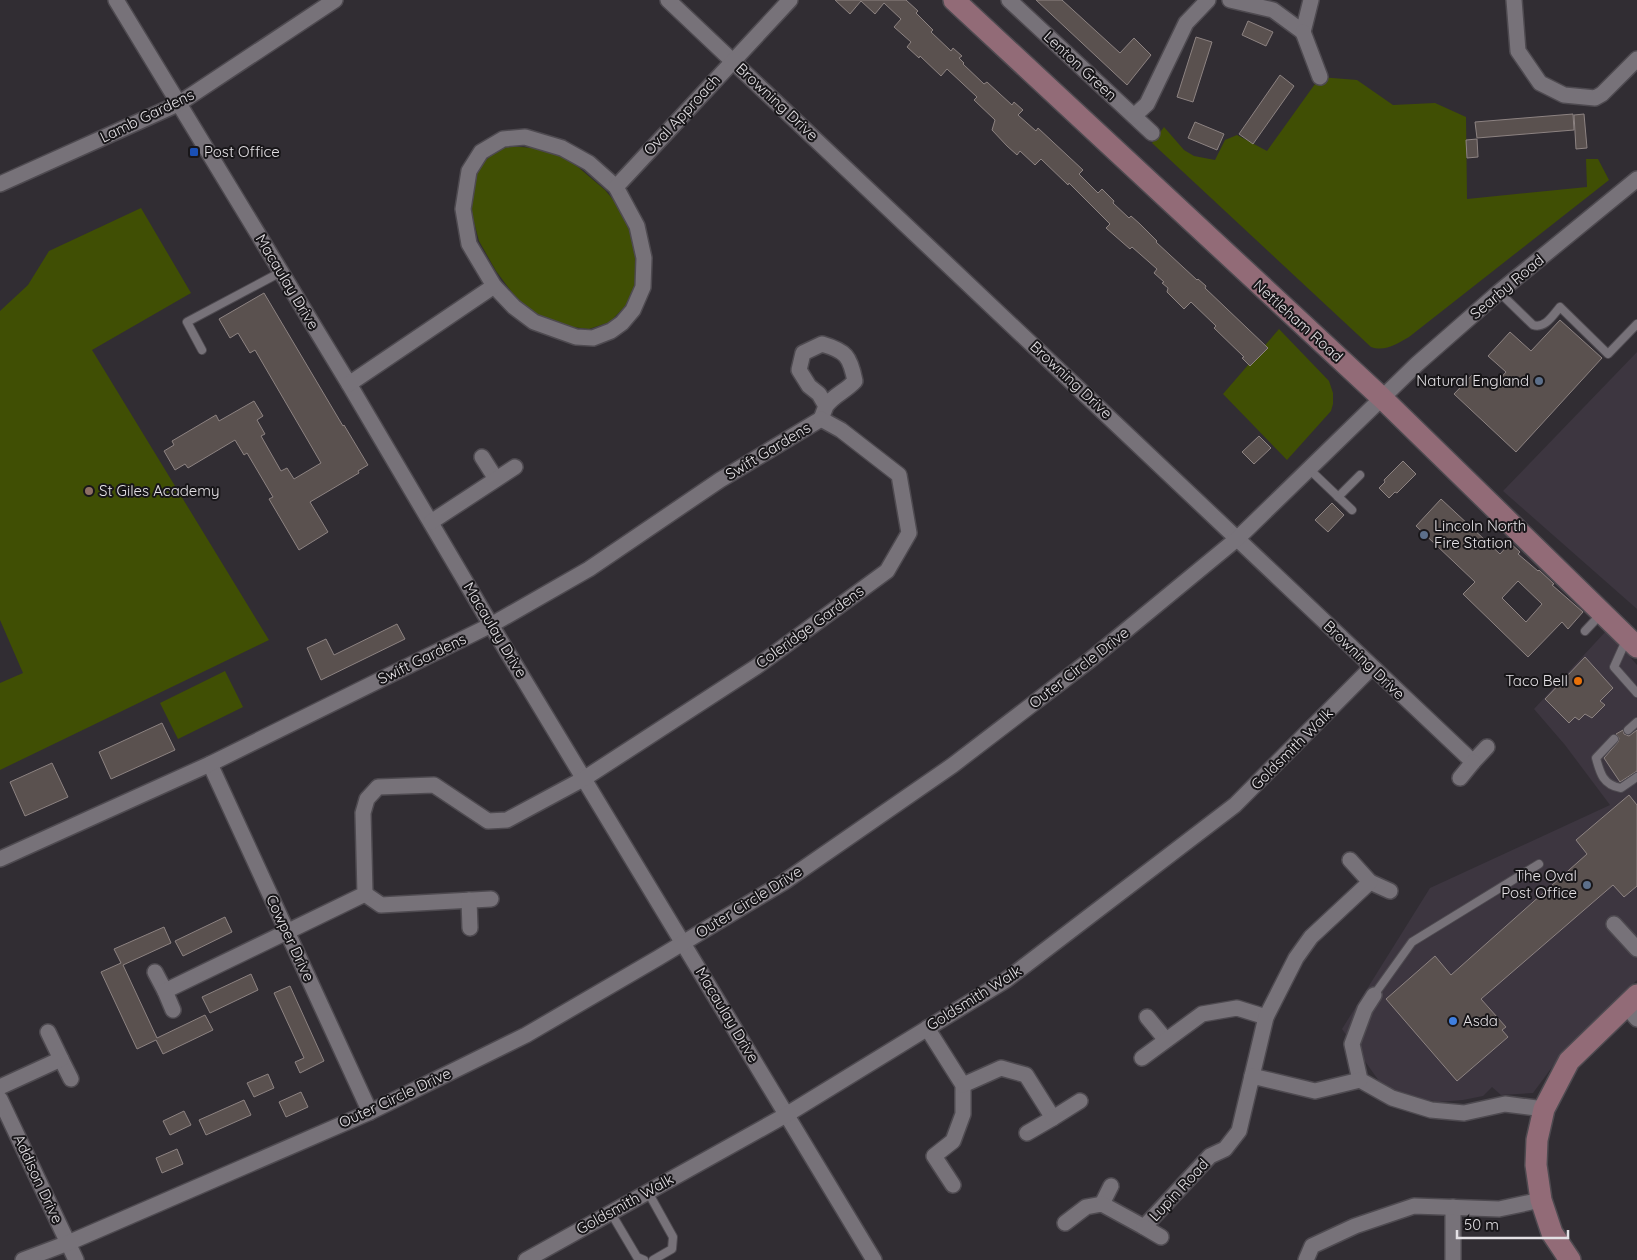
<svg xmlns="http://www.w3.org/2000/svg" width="1637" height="1260" font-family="Quicksand,sans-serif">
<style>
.built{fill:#3d3640}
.green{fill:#404f04}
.building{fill:#5a514f;stroke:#8d8382;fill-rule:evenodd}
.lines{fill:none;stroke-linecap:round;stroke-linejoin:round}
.lane-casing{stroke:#4e4a50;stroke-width:10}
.street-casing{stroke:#4e4a50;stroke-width:18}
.secondary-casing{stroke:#4e4a50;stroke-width:24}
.lane{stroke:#777279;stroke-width:8}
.street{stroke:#777279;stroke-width:15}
.secondary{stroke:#926b77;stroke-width:21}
.transit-dot{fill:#1a4fb4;stroke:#181619;stroke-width:2}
.service-dot{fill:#5c6f8a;stroke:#181619;stroke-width:2}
.education-dot{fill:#8d6e63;stroke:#181619;stroke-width:2}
.food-dot{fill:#e8710a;stroke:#181619;stroke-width:2}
.shop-dot{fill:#3f7fe0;stroke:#181619;stroke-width:2}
.labels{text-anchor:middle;stroke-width:4;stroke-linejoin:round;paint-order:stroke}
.street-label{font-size:15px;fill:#e4e1e5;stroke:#181619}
.poi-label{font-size:15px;fill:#e4e1e5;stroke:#181619;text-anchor:start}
</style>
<rect width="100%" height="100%" fill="#312d33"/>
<g class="built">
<path d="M 1637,352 L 1637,609 L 1503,491 Z"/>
<path d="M 1607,630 L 1637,665 L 1637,980 L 1561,1055 L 1533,1093 L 1501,1095 L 1492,1087 L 1483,1096 L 1463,1100 L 1439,1102 L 1411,1097 L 1396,1091 L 1379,1081 L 1342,1029 L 1430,888 L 1610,805 L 1565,745 L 1534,709 Z"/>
</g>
<g class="green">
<path d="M 1320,77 L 1357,80 L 1393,105 L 1435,103 L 1466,117 L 1467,199 L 1587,187 L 1586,159 L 1598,159 L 1609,180 L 1409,337 C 1397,344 1385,352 1371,347 L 1152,143 L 1164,127 L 1184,150 L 1194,156 L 1215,160 L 1225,140 L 1237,135 L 1267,151 Z"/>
<path d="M 509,146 L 533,148 L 560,155 L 578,167 L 605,190 L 620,208 L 632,230 L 637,258 L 637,285 L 626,305 L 610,322 L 589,329 L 564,326 L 538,315 L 517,299 L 496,271 L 479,241 L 470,207 L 476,170 L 495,151 Z"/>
<path d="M 141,208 L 191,293 L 92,350 L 269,640 L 0,770 L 0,683 L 23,673 L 0,620 L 0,311 L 28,285 L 49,251 Z"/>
<path d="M 1279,329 L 1329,381 L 1333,393 L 1333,404 L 1331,411 L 1287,460 L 1223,394 Z"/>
<path d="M 225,671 L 243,707 L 178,739 L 160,703 Z"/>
</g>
<g class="building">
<path d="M 835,0 L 906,0 L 918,11 L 916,13 L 933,30 L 931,32 L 951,51 L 953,48 L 962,56 L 959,58 L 964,63 L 963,64 L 984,84 L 987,82 L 1012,105 L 1014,102 L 1023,110 L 1018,115 L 1036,131 L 1038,128 L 1083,170 L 1079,174 L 1098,193 L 1102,189 L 1114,201 L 1113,203 L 1129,218 L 1131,216 L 1140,224 L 1157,241 L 1156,242 L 1197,280 L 1198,279 L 1206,286 L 1205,288 L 1268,348 L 1250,366 L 1242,358 L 1244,357 L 1214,328 L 1216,326 L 1191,302 L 1184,309 L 1167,292 L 1168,288 L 1162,283 L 1164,282 L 1154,273 L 1157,269 L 1132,247 L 1130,249 L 1106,228 L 1110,224 L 1069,183 L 1068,185 L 1041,159 L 1035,165 L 1020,151 L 1017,155 L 1007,146 L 992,130 L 995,120 L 974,100 L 977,97 L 947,69 L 941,76 L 920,56 L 919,58 L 907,47 L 911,42 L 894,27 L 901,19 L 884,3 L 875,14 L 861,1 L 850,14 Z"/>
<path d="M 1036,0 L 1062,0 L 1120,53 L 1134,38 L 1151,55 L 1127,85 Z"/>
<path d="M 1248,21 L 1273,32 L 1266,46 L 1242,35 Z"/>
<path d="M 1196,37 L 1212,42 L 1193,102 L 1177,97 Z"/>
<path d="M 1280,75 L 1294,86 L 1253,144 L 1239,134 Z"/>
<path d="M 1573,114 L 1574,130 L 1477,138 L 1475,122 Z"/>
<path d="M 1584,114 L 1587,148 L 1576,149 L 1574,115 Z"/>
<path d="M 1195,122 L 1224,134 L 1217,150 L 1188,138 Z"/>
<path d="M 1477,139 L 1478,157 L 1467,158 L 1466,140 Z"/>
<path d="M 264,293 L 343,426 L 344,425 L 368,465 L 358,471 L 359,473 L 310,502 L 328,532 L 299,550 L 269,499 L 273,497 L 247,453 L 244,455 L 235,440 L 188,468 L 185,464 L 175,470 L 164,451 L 174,445 L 172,441 L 216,415 L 219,421 L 254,401 L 263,416 L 257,420 L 265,434 L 261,436 L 281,471 L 287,468 L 294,479 L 321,463 L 255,350 L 250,353 L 238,333 L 230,338 L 219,319 Z"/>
<path d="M 1560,320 L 1602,358 L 1516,452 L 1454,394 L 1474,373 L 1491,389 L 1506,372 L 1488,356 L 1510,332 L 1531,351 Z"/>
<path d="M 1259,436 L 1271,448 L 1254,464 L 1242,452 Z"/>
<path d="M 1403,461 L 1416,474 L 1397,493 L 1395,492 L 1389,498 L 1379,488 L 1385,482 L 1384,480 Z"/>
<path d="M 1441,499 L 1500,554 L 1510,543 L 1520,552 L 1518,554 L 1538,571 L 1539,570 L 1554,584 L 1552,585 L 1583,612 L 1568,629 L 1562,622 L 1528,657 L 1463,594 L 1475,582 L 1416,526 ZM 1518,581 L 1542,604 L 1526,622 L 1502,598 Z"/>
<path d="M 1332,503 L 1344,515 L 1328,532 L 1315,520 Z"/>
<path d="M 397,624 L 405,639 L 321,680 L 307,648 L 326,639 L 334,655 Z"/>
<path d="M 1585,657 L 1613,688 L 1600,701 L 1605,705 L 1592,718 L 1585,714 L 1579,720 L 1575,717 L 1569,723 L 1545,699 Z"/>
<path d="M 162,723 L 175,750 L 111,779 L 99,752 Z"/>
<path d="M 1623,730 L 1624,734 L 1629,736 L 1637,730 L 1637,771 L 1620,782 L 1604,758 L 1618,742 L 1619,738 L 1616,734 Z"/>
<path d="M 52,763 L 68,797 L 25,816 L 10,782 Z"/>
<path d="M 1629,795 L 1637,805 L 1637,886 L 1624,897 L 1613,885 L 1481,999 L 1506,1027 L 1502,1030 L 1508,1037 L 1457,1081 L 1386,999 L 1435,956 L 1451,975 L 1587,854 L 1576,840 Z"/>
<path d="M 225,917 L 232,932 L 183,956 L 175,941 Z"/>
<path d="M 164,927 L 171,943 L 123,965 L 157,1038 L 205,1015 L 213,1030 L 163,1054 L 156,1040 L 137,1049 L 101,972 L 121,963 L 114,949 Z"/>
<path d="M 251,974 L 258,990 L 210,1013 L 202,997 Z"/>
<path d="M 290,986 L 324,1061 L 300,1073 L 295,1062 L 304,1058 L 274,993 Z"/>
<path d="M 268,1074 L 274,1088 L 254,1097 L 247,1083 Z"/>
<path d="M 301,1092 L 308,1107 L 286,1117 L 279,1102 Z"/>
<path d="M 244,1100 L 251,1115 L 206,1135 L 199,1120 Z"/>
<path d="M 184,1111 L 191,1125 L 170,1135 L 163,1121 Z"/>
<path d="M 177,1149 L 183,1164 L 162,1173 L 156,1158 Z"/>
</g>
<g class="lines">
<defs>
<g id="lane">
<path d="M 1499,292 L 1533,325 C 1545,329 1553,315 1560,307 L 1608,354 L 1637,324"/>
<path d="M 202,350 L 187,322 L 281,272"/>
<path d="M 1309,469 L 1352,510"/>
<path d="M 1338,497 L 1360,475"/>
<path d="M 1585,631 L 1601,614"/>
<path d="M 1629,641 L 1623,647 L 1614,667 L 1637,693"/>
<path d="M 1628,730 L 1637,722"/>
<path d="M 1614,739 L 1596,758 C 1600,773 1603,785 1621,788 L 1637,777"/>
<path d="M 1374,995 L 1412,942 L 1539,864"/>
<path d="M 648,1192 L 673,1237 L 672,1249 L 653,1260"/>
<path d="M 611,1213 L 637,1257 L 644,1260"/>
</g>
<g id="street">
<path d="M 116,0 L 349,384 L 491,625 L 874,1260"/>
<path d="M 668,0 L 1473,762 L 1487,747"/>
<path d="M 1009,0 L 1152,133"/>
<path d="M 1230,0 L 1273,10 L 1303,32 L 1311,0"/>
<path d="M 1514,0 L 1518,51 L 1540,83 L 1564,95 L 1595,98 L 1602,94 L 1637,59"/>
<path d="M 1303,32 L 1320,77"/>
<path d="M 1134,116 L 1147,104 L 1186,23 L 1208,0"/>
<path d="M 525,137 L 562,148 L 589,163 L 616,187 L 637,226 L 644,258 L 643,287 L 633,310 L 622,323 L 611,331 L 593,338 L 576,337 L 534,322 L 514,307 L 494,286 L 469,244 L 463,209 L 469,171 L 481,152 L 503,139 Z"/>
<path d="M 0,184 L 178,104 L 335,0"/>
<path d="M 616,187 L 790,0"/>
<path d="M 349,384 L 494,286"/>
<path d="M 821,419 L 826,406 L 819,394 L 809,386 L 799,370 L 803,353 L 822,344 C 846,351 850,356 855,381 C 845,392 835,394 826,406"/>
<path d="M 482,457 L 496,479"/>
<path d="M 431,522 L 515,467"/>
<path d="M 210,764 L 370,1112"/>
<path d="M 1460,778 L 1473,762"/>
<path d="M 0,859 L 210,764 L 491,625 L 589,569 L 720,480 L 821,419"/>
<path d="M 1370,882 L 1390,891"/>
<path d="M 365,894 L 381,905 L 491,899"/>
<path d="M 469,900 L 470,928"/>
<path d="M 1614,924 L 1637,949"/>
<path d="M 155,972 L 165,991"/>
<path d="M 1374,995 L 1365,1009 L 1352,1044 L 1360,1080 L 1392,1098 L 1431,1110 L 1464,1113 L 1505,1104 L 1544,1109"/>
<path d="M 1626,1006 L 1637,1019"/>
<path d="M 173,1010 L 165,991 L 365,894 L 363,813 L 367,799 L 378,787 L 434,785 L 488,821 L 507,820 L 585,778 L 756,667 L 887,571 L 909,533 L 899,475 L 841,430 L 821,419"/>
<path d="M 1147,1017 L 1166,1040"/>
<path d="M 927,1028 L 963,1085 L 963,1114 L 953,1141 L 934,1156 L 953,1185"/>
<path d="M 1142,1058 L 1202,1014 L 1237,1008 L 1266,1017"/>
<path d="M 61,1059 L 71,1079"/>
<path d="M 1252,1076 L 1266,1017 L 1296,958 L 1311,937 L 1370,882 L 1350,860"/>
<path d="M 963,1085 L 1001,1068 L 1026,1075 L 1053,1118 L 1027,1133"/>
<path d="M 0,1087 L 61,1059 L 48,1032"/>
<path d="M 0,1099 L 76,1260"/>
<path d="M 1053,1118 L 1080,1101"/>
<path d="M 1102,1204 L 1111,1186"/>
<path d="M 1453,1207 L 1453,1260"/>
<path d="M 1065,1223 L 1086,1207 L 1102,1204 L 1144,1227 L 1210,1156 L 1225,1149 L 1239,1131 L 1252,1076 L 1315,1091 L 1360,1080"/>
<path d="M 1144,1227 L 1161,1237"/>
<path d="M 23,1260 L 68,1243 L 370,1112 L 526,1035 L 658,958 L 784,882 L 953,765 L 1090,660 L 1238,538 L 1417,364 L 1499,292 L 1637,179"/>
<path d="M 526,1260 L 786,1115 L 1006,980 L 1235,805 L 1372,667"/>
<path d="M 1306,1260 L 1312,1246 L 1355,1226 L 1414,1206 L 1499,1209 L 1541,1200"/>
</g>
<g id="secondary">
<path d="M 954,0 L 1382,398 L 1637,647"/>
<path d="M 1570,1260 L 1552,1233 L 1541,1200 L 1536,1165 L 1537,1140 L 1544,1109 L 1569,1061 L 1637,995"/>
</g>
</defs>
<use href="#lane" class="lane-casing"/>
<use href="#street" class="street-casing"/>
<use href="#secondary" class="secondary-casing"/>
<use href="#lane" class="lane"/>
<use href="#street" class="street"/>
<use href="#secondary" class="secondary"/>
</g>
<rect class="transit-dot" x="189" y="147" width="10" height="10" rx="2.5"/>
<g class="service-dot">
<circle cx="1539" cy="381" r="5"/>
<circle cx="1424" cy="535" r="5"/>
<circle cx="1587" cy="885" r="5"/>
</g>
<circle class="education-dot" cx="89" cy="491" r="5"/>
<circle class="food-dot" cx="1578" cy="681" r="5"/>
<circle class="shop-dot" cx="1453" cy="1021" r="5"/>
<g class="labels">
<g class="street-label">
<text transform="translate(1080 66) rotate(43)" y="5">Lenton Green</text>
<text transform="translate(777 102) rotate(43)" y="5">Browning Drive</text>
<text transform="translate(682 115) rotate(-47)" y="5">Oval Approach</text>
<text transform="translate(147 116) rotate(-26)" y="5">Lamb Gardens</text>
<text transform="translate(287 282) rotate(59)" y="5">Macaulay Drive</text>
<text transform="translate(1507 287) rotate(-40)" y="5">Searby Road</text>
<text transform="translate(1298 321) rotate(42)" y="5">Nettleham Road</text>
<text transform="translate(1071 380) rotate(43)" y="5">Browning Drive</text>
<text transform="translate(768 451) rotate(-31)" y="5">Swift Gardens</text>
<text transform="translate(810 627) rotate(-36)" y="5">Coleridge Gardens</text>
<text transform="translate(495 630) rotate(59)" y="5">Macaulay Drive</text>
<text transform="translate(422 659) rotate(-26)" y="5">Swift Gardens</text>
<text transform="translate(1364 660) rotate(44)" y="5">Browning Drive</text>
<text transform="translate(1079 668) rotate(-38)" y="5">Outer Circle Drive</text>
<text transform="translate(1292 749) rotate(-45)" y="5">Goldsmith Walk</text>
<text transform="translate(749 902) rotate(-32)" y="5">Outer Circle Drive</text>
<text transform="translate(290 938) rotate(65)" y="5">Cowper Drive</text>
<text transform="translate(974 998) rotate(-32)" y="5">Goldsmith Walk</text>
<text transform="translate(727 1015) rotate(59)" y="5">Macaulay Drive</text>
<text transform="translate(395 1098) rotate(-25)" y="5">Outer Circle Drive</text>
<text transform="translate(38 1179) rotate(65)" y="5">Addison Drive</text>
<text transform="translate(1179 1190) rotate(-47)" y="5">Lupin Road</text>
<text transform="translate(625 1204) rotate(-29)" y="5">Goldsmith Walk</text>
</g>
<g class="poi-label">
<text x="204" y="157">Post Office</text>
<text x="1529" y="386" text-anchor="end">Natural England</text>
<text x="99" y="496">St Giles Academy</text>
<text x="1434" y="531">Lincoln North<tspan x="1434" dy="17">Fire Station</tspan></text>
<text x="1568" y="686" text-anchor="end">Taco Bell</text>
<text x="1577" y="881" text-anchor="end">The Oval<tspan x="1577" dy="17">Post Office</tspan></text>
<text x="1463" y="1026">Asda</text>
</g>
</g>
<path d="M1457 1230v8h111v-8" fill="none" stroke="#e4e1e5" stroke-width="2.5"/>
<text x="1464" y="1230" font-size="15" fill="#e4e1e5" stroke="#181619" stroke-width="4" paint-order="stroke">50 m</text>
</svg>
